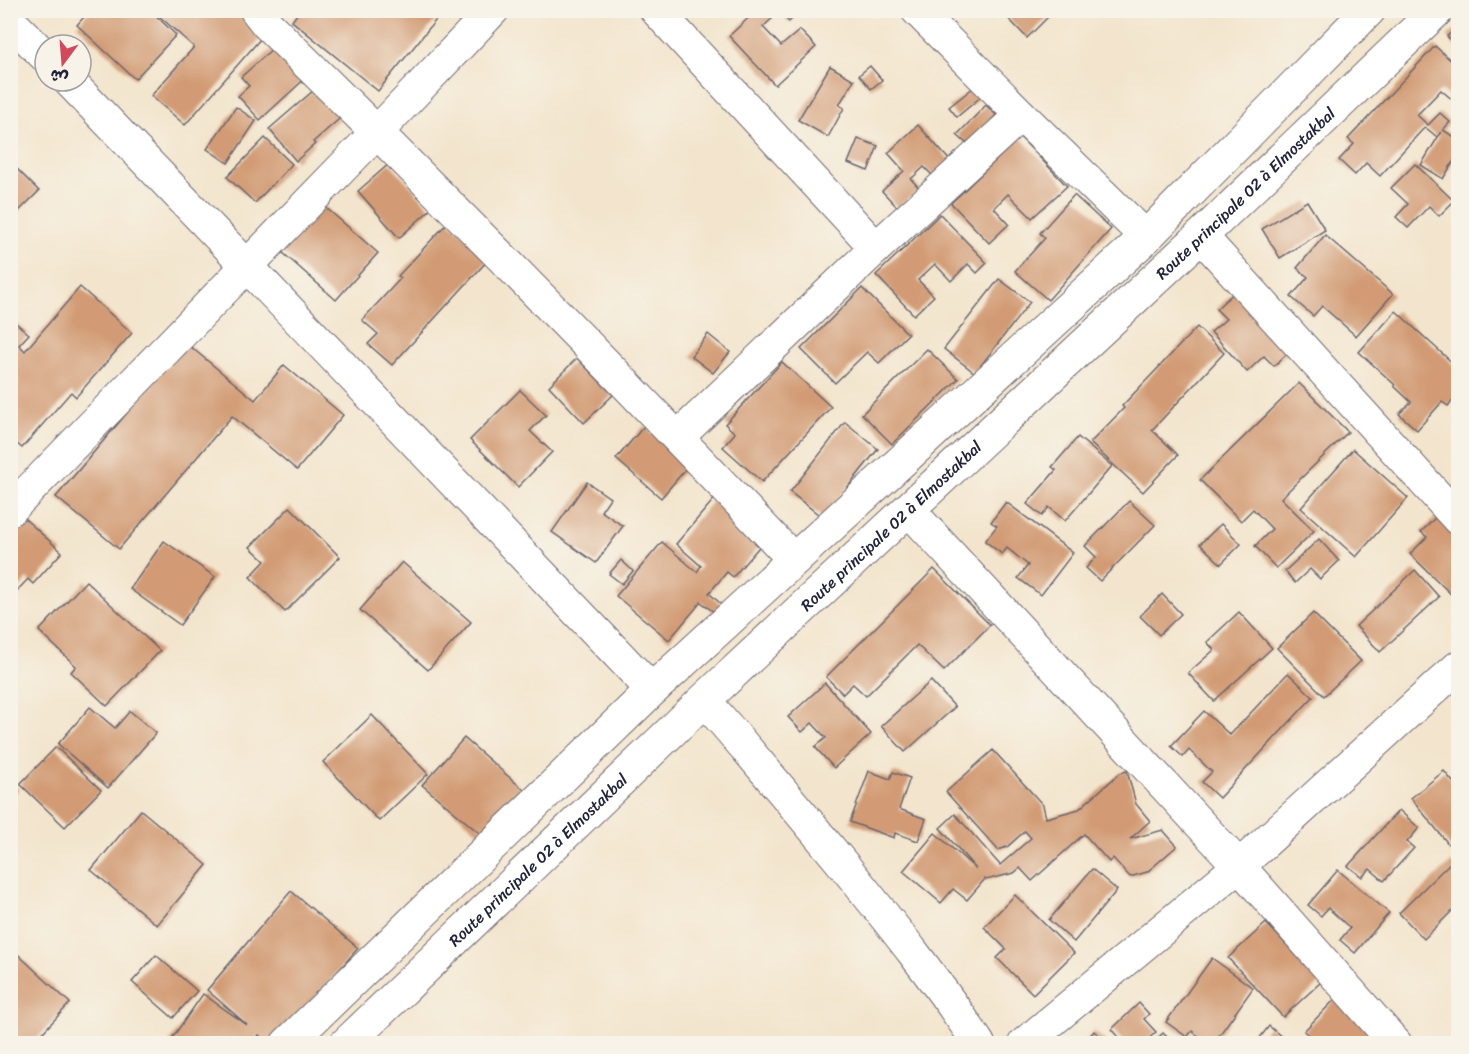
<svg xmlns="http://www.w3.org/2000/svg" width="1469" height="1054" font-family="Sriracha,'Playpen Sans Arabic',sans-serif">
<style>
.building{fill:#d29b74}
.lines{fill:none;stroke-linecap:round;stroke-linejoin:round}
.minor-casing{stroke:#6b666e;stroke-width:34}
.secondary-casing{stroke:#6b666e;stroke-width:35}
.minor{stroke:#fff;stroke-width:32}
.secondary{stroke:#fff;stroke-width:33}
.labels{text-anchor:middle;stroke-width:6;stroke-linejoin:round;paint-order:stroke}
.street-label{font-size:16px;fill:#22223b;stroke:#f7f3e8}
</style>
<rect width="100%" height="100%" fill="#f7f3e8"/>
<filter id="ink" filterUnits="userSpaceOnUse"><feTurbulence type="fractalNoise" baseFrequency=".0167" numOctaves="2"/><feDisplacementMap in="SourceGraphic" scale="12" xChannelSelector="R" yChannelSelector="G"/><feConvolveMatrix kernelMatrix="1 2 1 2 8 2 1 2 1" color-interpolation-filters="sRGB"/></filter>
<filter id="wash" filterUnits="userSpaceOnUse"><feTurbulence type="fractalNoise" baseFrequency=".008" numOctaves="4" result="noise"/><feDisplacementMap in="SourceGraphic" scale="24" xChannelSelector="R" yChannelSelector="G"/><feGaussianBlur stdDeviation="1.35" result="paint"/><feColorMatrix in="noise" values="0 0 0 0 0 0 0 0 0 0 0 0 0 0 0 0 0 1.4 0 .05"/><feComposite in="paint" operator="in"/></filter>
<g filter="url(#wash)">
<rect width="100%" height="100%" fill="#f3e5cd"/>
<g id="blocks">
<g class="building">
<path d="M 90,10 L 150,10 L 176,35 L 135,79 L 77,25 Z"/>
<path d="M 164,10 L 248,10 L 269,29 L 185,125 L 151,96 L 194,47 L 159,16 Z"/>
<path d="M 300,10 L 444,10 L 378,91 L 292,21 Z"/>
<path d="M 757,10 L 794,10 L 797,14 L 789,22 L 779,12 L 763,27 L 781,46 L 800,30 L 816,47 L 775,85 L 729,36 Z"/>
<path d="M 1009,10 L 1055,10 L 1027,38 L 1005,15 Z"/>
<path d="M 1458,28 L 1458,51 L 1447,36 Z"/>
<path d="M 281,41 L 310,74 L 260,120 L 238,96 L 249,86 L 241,77 Z"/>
<path d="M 1435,46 L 1458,67 L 1458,98 L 1455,102 L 1441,90 L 1417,115 L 1428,125 L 1440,113 L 1450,122 L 1443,130 L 1458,139 L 1458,154 L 1443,179 L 1421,165 L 1441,132 L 1437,137 L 1425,127 L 1380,176 L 1366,163 L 1355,175 L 1339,160 L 1354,144 L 1348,139 Z"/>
<path d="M 830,66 L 854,80 L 839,105 L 844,108 L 828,137 L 798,120 Z"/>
<path d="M 870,66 L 882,80 L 871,89 L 859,75 Z"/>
<path d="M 321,84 L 347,112 L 313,142 L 315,144 L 296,161 L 269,129 Z"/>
<path d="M 974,87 L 982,96 L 957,117 L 949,107 Z"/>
<path d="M 986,105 L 996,115 L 968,145 L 957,135 Z"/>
<path d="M 236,107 L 256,121 L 228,163 L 207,149 Z"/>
<path d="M 918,125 L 952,163 L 935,178 L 924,167 L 911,179 L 920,189 L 898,208 L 882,191 L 904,171 L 888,153 Z"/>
<path d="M 1020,137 L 1067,186 L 1032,218 L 1008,194 L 994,208 L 1009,224 L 989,243 L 951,203 Z"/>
<path d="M 265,138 L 292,164 L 255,203 L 227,177 Z"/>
<path d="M 858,139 L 878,146 L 868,171 L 848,163 Z"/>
<path d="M 10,162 L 39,191 L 10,220 Z"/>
<path d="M 390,163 L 431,209 L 399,238 L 358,191 Z"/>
<path d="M 1415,164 L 1454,201 L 1439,216 L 1429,206 L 1408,228 L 1396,217 L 1408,204 L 1391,188 Z"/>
<path d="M 1074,195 L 1111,229 L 1048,300 L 1015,271 L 1045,238 L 1040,233 Z"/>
<path d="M 1307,201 L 1325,230 L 1280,258 L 1262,229 Z"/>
<path d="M 323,205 L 378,253 L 336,300 L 282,252 Z"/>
<path d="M 940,214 L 987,263 L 977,273 L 968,264 L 951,281 L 935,264 L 918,280 L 934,296 L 914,315 L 876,275 Z"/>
<path d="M 449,221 L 490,258 L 392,365 L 368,344 L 378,334 L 362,320 L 401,278 L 398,276 Z"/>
<path d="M 1325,235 L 1393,294 L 1356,336 L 1322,306 L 1313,316 L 1291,297 L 1308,277 L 1297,268 Z"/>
<path d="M 999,279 L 1030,302 L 975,373 L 944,349 Z"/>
<path d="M 80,287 L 132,333 L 76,397 L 71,392 L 22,448 L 10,438 L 10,318 L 29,334 L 19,345 L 25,351 Z"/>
<path d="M 862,288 L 908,334 L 879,363 L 867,352 L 835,383 L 801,349 Z"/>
<path d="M 1238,289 L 1293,348 L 1274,366 L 1264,356 L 1247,372 L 1211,332 L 1226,319 L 1216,309 Z"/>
<path d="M 1396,311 L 1458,368 L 1458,394 L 1448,406 L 1442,402 L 1417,430 L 1399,414 L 1411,402 L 1394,386 L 1395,385 L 1359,352 Z"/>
<path d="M 1197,327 L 1224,353 L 1152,430 L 1178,455 L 1143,492 L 1090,443 L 1124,408 L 1122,406 Z"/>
<path d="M 708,334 L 730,352 L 713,373 L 691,356 Z"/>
<path d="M 186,343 L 255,400 L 284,365 L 343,415 L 297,470 L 232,416 L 119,549 L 56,497 Z"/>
<path d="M 927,349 L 958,379 L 892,444 L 862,414 Z"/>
<path d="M 577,358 L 613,395 L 584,423 L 549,386 Z"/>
<path d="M 782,362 L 831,407 L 762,482 L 723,447 L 735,433 L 725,424 Z"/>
<path d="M 1299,383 L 1348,432 L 1281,498 L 1314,531 L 1276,568 L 1255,546 L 1272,529 L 1253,509 L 1241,521 L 1200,480 Z"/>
<path d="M 520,390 L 546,415 L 530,431 L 552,452 L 518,487 L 470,440 Z"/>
<path d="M 845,422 L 878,449 L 823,518 L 790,492 Z"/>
<path d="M 644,426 L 690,464 L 661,498 L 616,459 Z"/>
<path d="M 1078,437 L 1112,466 L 1065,521 L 1049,507 L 1042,516 L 1027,504 L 1056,470 L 1052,467 Z"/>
<path d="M 1353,449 L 1408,498 L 1356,557 L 1301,508 Z"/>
<path d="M 587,482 L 610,498 L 601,511 L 623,526 L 596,563 L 552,532 Z"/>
<path d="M 715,498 L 765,540 L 733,577 L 727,572 L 709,593 L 722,605 L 715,613 L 701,602 L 669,640 L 616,596 L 662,542 L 697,572 L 701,566 L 676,544 Z"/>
<path d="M 1129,501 L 1155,525 L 1100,581 L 1086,568 L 1096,557 L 1085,546 Z"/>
<path d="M 1006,502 L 1073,553 L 1041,595 L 1018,578 L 1028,565 L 1007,548 L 1002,554 L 985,541 L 997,526 L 991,522 Z"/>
<path d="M 290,507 L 340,557 L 285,612 L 250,577 L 265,561 L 250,547 Z"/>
<path d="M 15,510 L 62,552 L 33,584 L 28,579 L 10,598 L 10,516 Z"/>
<path d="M 1441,512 L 1458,530 L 1458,601 L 1410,554 L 1427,537 L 1421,532 Z"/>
<path d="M 1221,524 L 1241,544 L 1221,564 L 1200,544 Z"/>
<path d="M 1319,539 L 1339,561 L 1320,579 L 1310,569 L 1295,583 L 1285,571 Z"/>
<path d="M 164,541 L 215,577 L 180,625 L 130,589 Z"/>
<path d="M 621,560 L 633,571 L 622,584 L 609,574 Z"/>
<path d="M 402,562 L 471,622 L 428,670 L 360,610 Z"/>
<path d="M 934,569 L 990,625 L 944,671 L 917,645 L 866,696 L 853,684 L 843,694 L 826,677 Z"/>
<path d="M 1415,570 L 1439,597 L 1380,652 L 1356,626 Z"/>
<path d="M 86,581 L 160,651 L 107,706 L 71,672 L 76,666 L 39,631 Z"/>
<path d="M 1162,594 L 1181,614 L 1159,635 L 1140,616 Z"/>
<path d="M 1239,612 L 1272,648 L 1214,701 L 1188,673 L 1214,650 L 1207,642 Z"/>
<path d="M 1313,613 L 1361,661 L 1324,696 L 1277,648 Z"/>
<path d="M 1288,673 L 1313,697 L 1219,798 L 1202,782 L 1212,772 L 1189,750 L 1183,757 L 1171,746 L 1204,711 L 1230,735 Z"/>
<path d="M 931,681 L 955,707 L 905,752 L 881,726 Z"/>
<path d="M 825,683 L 871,734 L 834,768 L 815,747 L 826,738 L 812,723 L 802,732 L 788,717 Z"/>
<path d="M 90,707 L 115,728 L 130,711 L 156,733 L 108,788 L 58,744 Z"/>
<path d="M 372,715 L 428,774 L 379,821 L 323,762 Z"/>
<path d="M 464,738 L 531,796 L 490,842 L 422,785 Z"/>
<path d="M 56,747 L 101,790 L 65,827 L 20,784 Z"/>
<path d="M 993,750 L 1043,805 L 1046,818 L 1079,809 L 1120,773 L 1127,771 L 1136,804 L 1150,821 L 1130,839 L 1163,830 L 1177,846 L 1147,872 L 1130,877 L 1113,858 L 1109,862 L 1084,834 L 1032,881 L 1020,868 L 1014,873 L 986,880 L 985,879 L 967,900 L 953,889 L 941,903 L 903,871 L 935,833 L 976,869 L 940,828 L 955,814 L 1000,865 L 1031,838 L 1025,831 L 1007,847 L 998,850 L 946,792 Z"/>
<path d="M 869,771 L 890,779 L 893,772 L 910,778 L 899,809 L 926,819 L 918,841 L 895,833 L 894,838 L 850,822 Z"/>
<path d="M 1444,771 L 1458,788 L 1458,856 L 1411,798 Z"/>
<path d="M 10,781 L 19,790 L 10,797 Z"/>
<path d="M 141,810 L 207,865 L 157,925 L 91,870 Z"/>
<path d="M 1399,810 L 1419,828 L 1407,842 L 1414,848 L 1384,881 L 1370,869 L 1362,877 L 1348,866 Z"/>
<path d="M 1451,862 L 1458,870 L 1458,905 L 1424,939 L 1399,913 Z"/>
<path d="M 1092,869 L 1117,890 L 1074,942 L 1049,920 Z"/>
<path d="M 1338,870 L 1389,913 L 1355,953 L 1340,940 L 1350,928 L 1328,908 L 1321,916 L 1308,905 Z"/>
<path d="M 291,891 L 358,948 L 276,1044 L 269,1044 L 259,1035 L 253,1044 L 168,1044 L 203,994 L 247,1025 L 207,990 Z"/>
<path d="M 1015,895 L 1074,953 L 1033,994 L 997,958 L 1006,949 L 984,927 Z"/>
<path d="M 1266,923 L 1321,982 L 1283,1017 L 1228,958 Z"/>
<path d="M 10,947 L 70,1003 L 32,1044 L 10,1044 Z"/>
<path d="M 156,955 L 197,991 L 173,1018 L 132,982 Z"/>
<path d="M 1212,958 L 1253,988 L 1213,1044 L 1209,1044 L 1192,1031 L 1187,1037 L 1166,1022 Z"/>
<path d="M 1340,994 L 1391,1044 L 1318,1044 L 1304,1031 Z"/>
<path d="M 1139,1003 L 1149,1014 L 1144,1019 L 1156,1032 L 1143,1044 L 1125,1044 L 1112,1029 Z"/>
<path d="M 1269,1026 L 1290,1044 L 1255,1044 Z"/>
<path d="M 1094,1031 L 1109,1044 L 1083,1044 Z"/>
<path d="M 1163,1033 L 1174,1044 L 1152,1044 Z"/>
</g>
</g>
</g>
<g filter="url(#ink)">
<use href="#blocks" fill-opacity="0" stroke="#6b666e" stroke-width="1.5"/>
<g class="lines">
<defs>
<g id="minor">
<path d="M 256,10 L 267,24 C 446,199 622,378 794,560"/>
<path d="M 656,10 L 876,248"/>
<path d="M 917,10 L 1021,115 L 1146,237"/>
<path d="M 10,21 L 45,56"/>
<path d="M 69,81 L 247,266 L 652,690"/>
<path d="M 1201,236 L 1458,519"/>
<path d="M 678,437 L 876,248 L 1021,115"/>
<path d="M 908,509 L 1239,866 L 1396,1044"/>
<path d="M 10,510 L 377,132 L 493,10"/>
<path d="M 704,700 C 753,755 799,811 846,868 C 892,925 938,982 979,1044"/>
<path d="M 1024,1044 L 1239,866 L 1458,667"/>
</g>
<g id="secondary">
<path d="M 287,1044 L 652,690 L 1146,237 L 1369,10"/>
<path id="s1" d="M 346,1044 L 704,700 L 1201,236 L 1437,10"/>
</g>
</defs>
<use href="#minor" class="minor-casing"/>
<use href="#secondary" class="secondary-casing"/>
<use href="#minor" class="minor"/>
<use href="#secondary" class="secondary"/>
</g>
</g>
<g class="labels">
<g class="street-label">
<text dy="6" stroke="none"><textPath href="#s1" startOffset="1238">Route principale 02 à Elmostakbal</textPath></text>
<text dy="6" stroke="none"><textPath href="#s1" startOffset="752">Route principale 02 à Elmostakbal</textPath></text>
<text dy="6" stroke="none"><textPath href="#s1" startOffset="266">Route principale 02 à Elmostakbal</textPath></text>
</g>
</g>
<rect width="1469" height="1054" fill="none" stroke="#f7f3e8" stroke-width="36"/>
<g transform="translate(63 63) rotate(196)"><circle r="28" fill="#f7f3e8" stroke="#a29fa3" stroke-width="1.5"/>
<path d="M0-4.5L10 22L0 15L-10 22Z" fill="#d1495b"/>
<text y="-9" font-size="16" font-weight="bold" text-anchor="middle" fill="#22223b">ش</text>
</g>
</svg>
